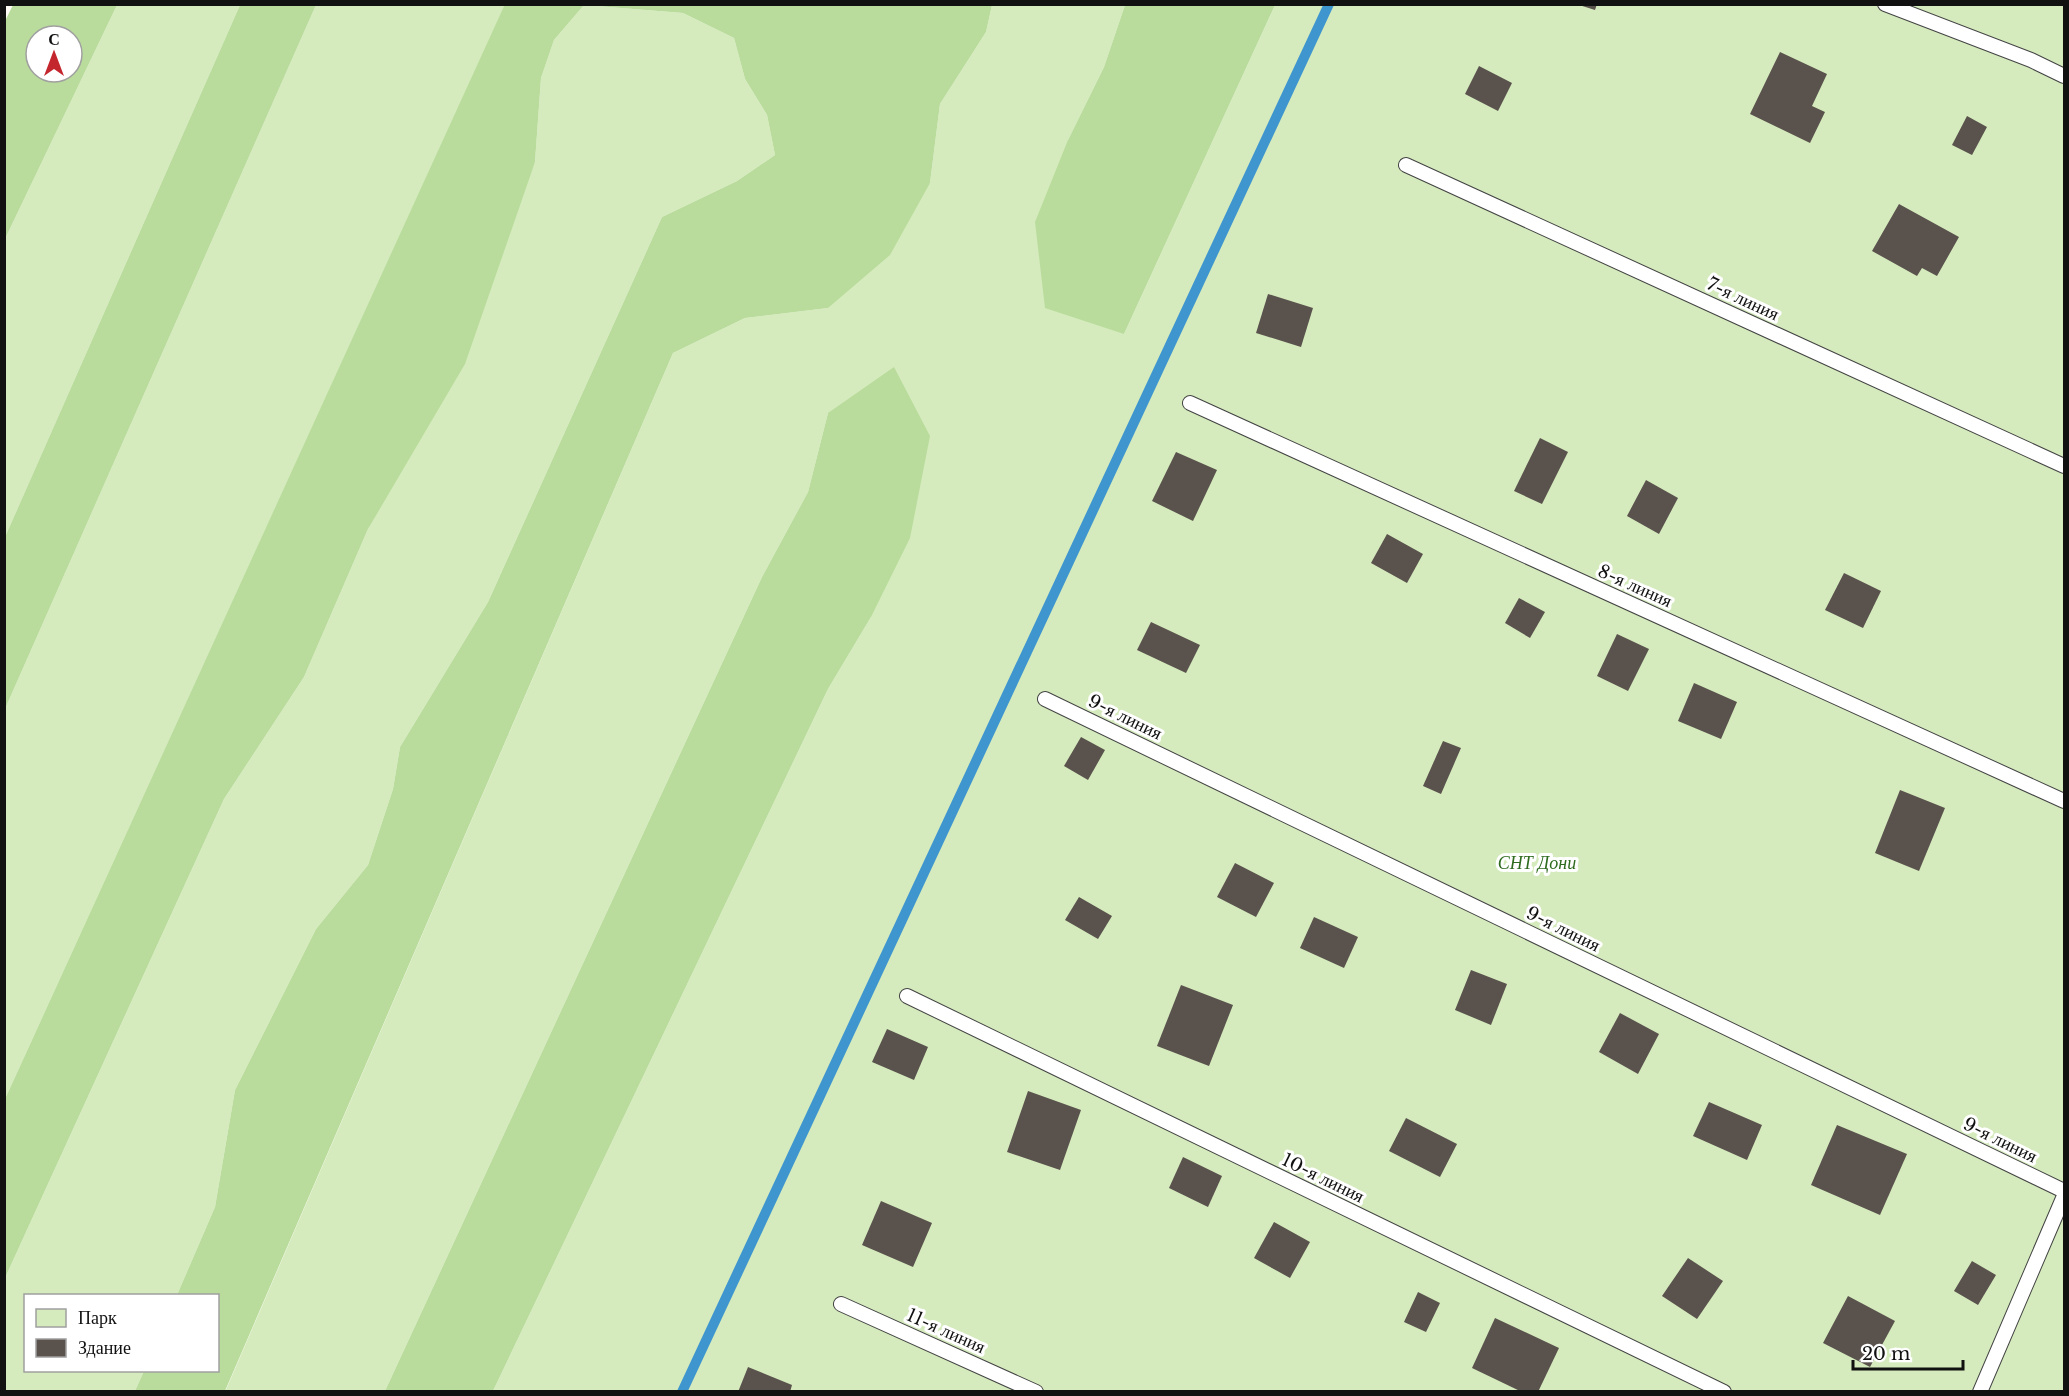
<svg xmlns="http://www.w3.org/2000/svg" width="2069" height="1396" font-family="'Libre Baskerville',serif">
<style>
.green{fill:#d5ebbd}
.forest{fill:#b9dc9c;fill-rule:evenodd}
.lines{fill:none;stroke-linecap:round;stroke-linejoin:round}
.stream{stroke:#3f96cf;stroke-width:10}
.building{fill:#5a524d}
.service-casing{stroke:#444;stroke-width:16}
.service{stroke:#fff;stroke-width:14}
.labels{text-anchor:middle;stroke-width:6;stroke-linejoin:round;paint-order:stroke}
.street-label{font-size:18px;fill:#111;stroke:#fff}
.park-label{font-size:18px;font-style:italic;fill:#2f6b1f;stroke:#fff}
</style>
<rect width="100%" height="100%" fill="#fffdf5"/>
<g class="green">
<path d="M 117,5 L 240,5 L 5,537 L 5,239 Z"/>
<path d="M 316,5 L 505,5 L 5,1099 L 5,709 Z"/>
<path d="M 584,5 L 683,13 L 734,38 L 745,79 L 767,115 L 775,155 L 737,181 L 662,217 L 488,602 L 400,747 L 393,789 L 368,865 L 316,929 L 235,1090 L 215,1207 L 177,1295 L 26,1296 L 26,1370 L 144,1371 L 135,1391 L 5,1392 L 5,1278 L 224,799 L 304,677 L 368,529 L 535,162 L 541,78 L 554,40 Z"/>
<path d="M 992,5 L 1125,5 L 1104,67 L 1068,140 L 1124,334 L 1275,5 L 2064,5 L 2064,1391 L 493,1391 L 828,689 L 871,617 L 828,413 L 808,492 L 762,577 L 385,1391 L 225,1392 L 673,353 L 745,318 L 828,308 L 930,183 L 940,104 L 986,32 Z"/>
</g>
<g class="forest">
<path d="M 505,4 L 992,5 L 986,32 L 940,104 L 930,183 L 890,255 L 828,308 L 745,318 L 673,353 L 225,1391 L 135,1391 L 144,1371 L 218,1370 L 218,1296 L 177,1295 L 215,1207 L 235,1090 L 316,929 L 368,865 L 393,789 L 400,747 L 488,602 L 662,217 L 737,181 L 775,155 L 767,115 L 745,79 L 734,38 L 683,13 L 584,5 L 554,40 L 541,78 L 535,162 L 465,364 L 368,529 L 304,677 L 224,799 L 5,1278 L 5,1099 Z"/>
<path d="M 13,5 L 117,5 L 5,239 L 4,23 ZM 36,36 L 72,36 L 72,72 L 36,72 Z"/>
<path d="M 240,5 L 316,5 L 5,709 L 5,537 Z"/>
<path d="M 1125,5 L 1275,5 L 1124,334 L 1045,308 L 1035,222 L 1068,140 L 1104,67 Z"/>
<path d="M 894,367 L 930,436 L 910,538 L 871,617 L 828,689 L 493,1391 L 385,1391 L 762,577 L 808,492 L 828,413 Z"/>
</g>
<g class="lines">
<path class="stream" d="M 682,1392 L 1329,4"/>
</g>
<g class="building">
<path d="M 1576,4 L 1597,4 L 1595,10 Z"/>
<path d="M 1780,52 L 1827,74 L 1812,106 L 1825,112 L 1810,143 L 1750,114 Z"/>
<path d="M 1479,66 L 1512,83 L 1498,111 L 1465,94 Z"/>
<path d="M 1967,116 L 1987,127 L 1972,155 L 1952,145 Z"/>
<path d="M 1899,204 L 1959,237 L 1937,276 L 1922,268 L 1917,276 L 1872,251 Z"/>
<path d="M 1268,294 L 1313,308 L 1301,347 L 1256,333 Z"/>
<path d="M 1540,438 L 1568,452 L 1542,504 L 1514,491 Z"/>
<path d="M 1176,452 L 1217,470 L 1193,521 L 1152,501 Z"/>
<path d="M 1646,480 L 1678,498 L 1659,534 L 1627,516 Z"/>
<path d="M 1387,534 L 1423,554 L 1407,583 L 1371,563 Z"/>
<path d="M 1844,573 L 1881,591 L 1863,628 L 1825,610 Z"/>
<path d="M 1519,598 L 1545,612 L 1530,638 L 1505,623 Z"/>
<path d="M 1151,622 L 1200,645 L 1186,673 L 1137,650 Z"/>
<path d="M 1617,634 L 1649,649 L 1628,691 L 1597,676 Z"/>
<path d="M 1694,683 L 1737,702 L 1721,739 L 1678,721 Z"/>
<path d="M 1081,737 L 1105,750 L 1088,780 L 1064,766 Z"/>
<path d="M 1443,741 L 1461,748 L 1441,794 L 1423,786 Z"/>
<path d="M 1900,790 L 1945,808 L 1919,871 L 1875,853 Z"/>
<path d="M 1235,863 L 1274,883 L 1256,917 L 1217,897 Z"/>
<path d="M 1079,897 L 1112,916 L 1098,939 L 1065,920 Z"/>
<path d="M 1314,917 L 1358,937 L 1344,968 L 1300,948 Z"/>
<path d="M 1471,970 L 1507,984 L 1491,1025 L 1455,1010 Z"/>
<path d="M 1181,985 L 1233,1005 L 1209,1066 L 1157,1046 Z"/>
<path d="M 1620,1013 L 1659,1034 L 1638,1074 L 1599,1052 Z"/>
<path d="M 887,1029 L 928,1047 L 914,1080 L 872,1062 Z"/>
<path d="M 1028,1091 L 1081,1110 L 1060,1170 L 1007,1152 Z"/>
<path d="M 1709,1102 L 1762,1125 L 1747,1160 L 1693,1136 Z"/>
<path d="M 1406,1118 L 1457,1144 L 1440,1177 L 1389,1151 Z"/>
<path d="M 1837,1125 L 1907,1154 L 1880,1215 L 1811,1185 Z"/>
<path d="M 1183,1157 L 1222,1176 L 1208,1207 L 1169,1188 Z"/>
<path d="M 881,1201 L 932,1223 L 913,1267 L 862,1245 Z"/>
<path d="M 1274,1222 L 1310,1242 L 1290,1278 L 1254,1258 Z"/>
<path d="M 1688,1258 L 1723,1281 L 1697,1319 L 1662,1296 Z"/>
<path d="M 1972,1261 L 1996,1275 L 1978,1305 L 1954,1291 Z"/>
<path d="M 1418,1292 L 1440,1303 L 1426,1332 L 1404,1322 Z"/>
<path d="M 1848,1296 L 1895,1321 L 1870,1367 L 1823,1343 Z"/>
<path d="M 1495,1318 L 1559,1348 L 1538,1392 L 1522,1392 L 1472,1368 Z"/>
<path d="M 748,1367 L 792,1385 L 790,1392 L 738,1392 Z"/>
</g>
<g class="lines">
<defs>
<g id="service">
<path d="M 1885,4 L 2031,60 L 2064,76"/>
<path d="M 1406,165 L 2064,466"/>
<path d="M 1190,403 L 2064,801"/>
<path d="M 1045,699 L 2064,1191"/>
<path d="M 907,996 L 1724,1392"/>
<path d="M 841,1304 L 1036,1392"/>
<path d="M 1980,1392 L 2064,1196"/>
</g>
</defs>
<use href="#service" class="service-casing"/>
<use href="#service" class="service"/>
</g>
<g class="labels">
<g class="street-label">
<text transform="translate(1743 299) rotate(25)" y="6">7-я линия</text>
<text transform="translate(1635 586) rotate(24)" y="6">8-я линия</text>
<text transform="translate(1125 717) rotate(26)" y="6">9-я линия</text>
<text transform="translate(1563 929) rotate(26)" y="6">9-я линия</text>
<text transform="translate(2000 1140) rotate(26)" y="6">9-я линия</text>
<text transform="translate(1323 1178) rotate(26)" y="6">10-я линия</text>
<text transform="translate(946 1331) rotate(24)" y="6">11-я линия</text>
</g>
<g class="park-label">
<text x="1537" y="869">СНТ Дони</text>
</g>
</g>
<rect width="2069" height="1396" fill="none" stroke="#111111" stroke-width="12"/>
<rect x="24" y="1294" width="195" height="78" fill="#ffffff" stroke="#a0a0a0" stroke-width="1.5"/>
<rect x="36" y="1309" width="30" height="18" fill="#d5ebbd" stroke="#a0a0a0" stroke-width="1.5"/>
<text x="78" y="1324" font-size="18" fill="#111111">Парк</text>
<rect x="36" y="1339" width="30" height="18" fill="#5a524d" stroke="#a0a0a0" stroke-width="1.5"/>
<text x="78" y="1354" font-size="18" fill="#111111">Здание</text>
<g transform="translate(54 54)"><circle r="28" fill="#ffffff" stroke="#a0a0a0" stroke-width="1.5"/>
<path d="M0-4.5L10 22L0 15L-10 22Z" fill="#c4262e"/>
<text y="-9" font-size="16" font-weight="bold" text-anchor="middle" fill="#111111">С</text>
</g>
<path d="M1853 1360v9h110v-9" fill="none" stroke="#111111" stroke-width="3"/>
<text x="1862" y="1360" font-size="18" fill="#111111" stroke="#ffffff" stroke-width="4.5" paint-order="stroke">20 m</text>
</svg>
